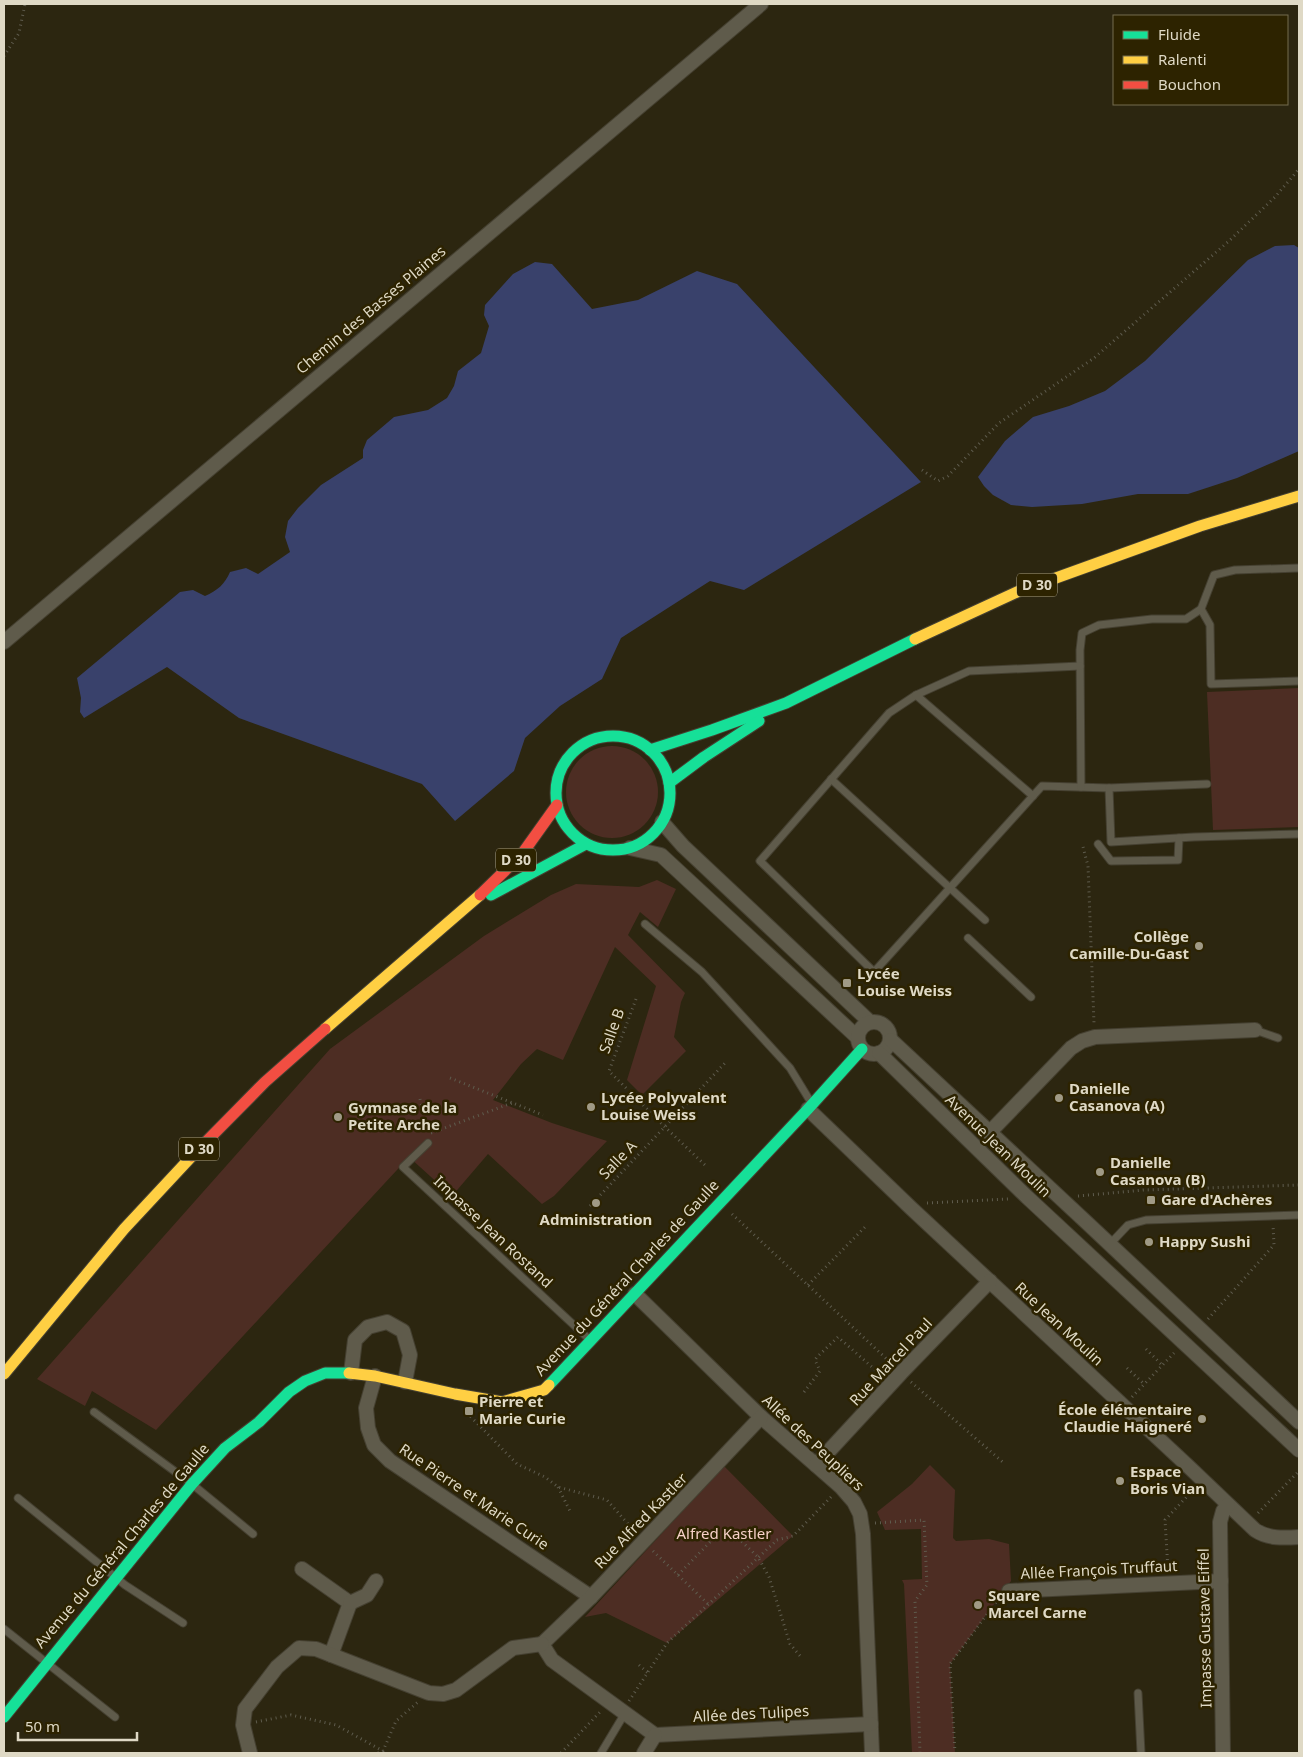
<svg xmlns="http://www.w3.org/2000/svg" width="1303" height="1757" font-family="'Noto Sans',sans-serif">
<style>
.green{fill:#4d2d23}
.water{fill:#39416b}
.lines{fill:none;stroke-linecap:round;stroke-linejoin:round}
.lane-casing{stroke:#454031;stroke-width:9}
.street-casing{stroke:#454031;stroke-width:16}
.fast-casing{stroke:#454031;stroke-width:13}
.slow-casing{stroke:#454031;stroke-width:13}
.jam-casing{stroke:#454031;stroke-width:13}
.path{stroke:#5f5c4e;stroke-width:3;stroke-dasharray:1 4;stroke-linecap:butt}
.lane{stroke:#5f5b4b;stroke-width:7}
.street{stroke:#5f5b4b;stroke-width:14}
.fast{stroke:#16e098;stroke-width:11}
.slow{stroke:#ffcf43;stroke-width:11}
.jam{stroke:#f24e42;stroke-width:11}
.poi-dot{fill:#a09a86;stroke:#2d2300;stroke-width:2}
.labels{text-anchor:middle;stroke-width:5;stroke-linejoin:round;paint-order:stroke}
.shield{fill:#2d2300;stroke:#aaa28a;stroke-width:1}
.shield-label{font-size:14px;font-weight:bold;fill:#dfd9c5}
.street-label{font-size:15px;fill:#dfd9c5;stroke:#2d2300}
.poi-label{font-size:15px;font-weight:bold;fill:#dfd9c5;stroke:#2d2300;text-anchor:start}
.park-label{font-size:15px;fill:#f6d0c7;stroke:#2d2300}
</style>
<rect width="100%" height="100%" fill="#2c2610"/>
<g class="green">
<path d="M 1299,688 L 1299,827 L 1213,830 L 1207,692 Z"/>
<circle cx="612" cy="792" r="46"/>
<path d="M 657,880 L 676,889 L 658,927 L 640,912 L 628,935 L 685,993 L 681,1002 L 674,1037 L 686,1051 L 642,1095 L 627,1080 L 656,986 L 615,947 L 563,1060 L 537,1049 L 521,1064 L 493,1100 L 552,1123 L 607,1141 L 554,1196 L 542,1204 L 488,1154 L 452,1196 L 409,1157 L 156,1430 L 92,1391 L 85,1406 L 37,1379 L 330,1049 L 484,936 L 551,895 L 576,884 L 639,887 Z"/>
<path d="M 930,1465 L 955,1490 L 953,1538 L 956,1541 L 989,1539 L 1009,1544 L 1011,1581 L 950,1664 L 955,1753 L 912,1753 L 904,1584 L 902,1580 L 922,1579 L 921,1529 L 885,1530 L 877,1512 L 912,1484 Z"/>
<path d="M 724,1466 L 793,1536 L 667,1643 L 606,1613 L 585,1617 Z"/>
</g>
<g class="water">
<path d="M 1294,245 L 1299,248 L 1299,451 L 1237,478 L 1188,494 L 1138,494 L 1082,504 L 1032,507 L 1011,505 L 993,495 L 984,486 L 978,477 L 1005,441 L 1033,417 L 1069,406 L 1105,391 L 1145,361 L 1248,260 L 1275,246 Z"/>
<path d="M 535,262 L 552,264 L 592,309 L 638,300 L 697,271 L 737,284 L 921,482 L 744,590 L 710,581 L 621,638 L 602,679 L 560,706 L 525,738 L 514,771 L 455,821 L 422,784 L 239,718 L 167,667 L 84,718 L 80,712 L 81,698 L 77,678 L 180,592 L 193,590 L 205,596 C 217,591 225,584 230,572 L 246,568 L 258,574 L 290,552 L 285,537 L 288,521 L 298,508 L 321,485 L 363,458 L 363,450 L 367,440 L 394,417 L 428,410 L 447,398 L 454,386 L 458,371 L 481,353 L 489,326 L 484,315 L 485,305 L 513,274 Z"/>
</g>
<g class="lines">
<defs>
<g id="lane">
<path d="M 1201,609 L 1210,625 L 1211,684 L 1299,681"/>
<path d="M 916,695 L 889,713 L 760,861 L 874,972 L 1042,786 L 1109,788 L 1207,784"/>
<path d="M 831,779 L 985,920"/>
<path d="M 1081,787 L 1080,650 L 1082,633 L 1099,625 L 1152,619 L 1186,619 L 1201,609 L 1214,575 L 1235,570 L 1299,568"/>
<path d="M 1109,788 L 1111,842 L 1194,837 L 1299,834"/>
<path d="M 1033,796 L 916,695 L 969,671 L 1080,666"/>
<path d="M 1098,844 L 1111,861 L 1178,860 L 1179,838"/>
<path d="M 645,924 L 702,972 L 790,1068 L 812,1104"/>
<path d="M 968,938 L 1031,997"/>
<path d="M 1255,1030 L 1278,1038"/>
<path d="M 428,1143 L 403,1167 L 590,1340"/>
<path d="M 1110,1244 L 1128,1225 L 1146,1220 L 1299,1215"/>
<path d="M 94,1412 L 192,1484 L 253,1534"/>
<path d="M 18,1498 L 125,1585 L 183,1623"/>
<path d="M 4,1629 L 115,1717"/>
<path d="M 1138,1693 L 1141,1753"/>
<path d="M 601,1753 L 625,1713"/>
</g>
<g id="street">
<path d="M 4,642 L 761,4"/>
<path d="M 662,822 L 683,846 L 870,1022"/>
<path d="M 630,848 L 661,855 L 857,1037"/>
<circle cx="874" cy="1038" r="16"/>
<path d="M 891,1040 C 1027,1167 1164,1294 1299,1422"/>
<path d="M 879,1053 L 1027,1197 L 1299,1450"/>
<path d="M 808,1109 L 911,1208 L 1189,1467 L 1255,1530 C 1268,1539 1284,1538 1299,1537"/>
<path d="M 989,1133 L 1071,1048 L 1082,1041 L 1095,1037 L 1255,1030"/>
<path d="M 635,1294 L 761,1417 L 841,1487 L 854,1502 L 860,1514 L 863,1534 L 872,1753"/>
<path d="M 351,1373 L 355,1340 L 368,1327 L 387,1322 L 403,1331 L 410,1355 L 405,1382"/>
<path d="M 375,1376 L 366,1408 L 368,1428 L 374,1445 L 390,1461 L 591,1597"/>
<path d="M 816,1465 L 901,1373 L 990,1281"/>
<path d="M 302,1569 L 350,1603 L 331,1655"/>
<path d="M 1009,1591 L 1221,1581"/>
<path d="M 350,1603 L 367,1595 L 376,1581"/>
<path d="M 542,1644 L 591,1597 L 761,1417"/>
<path d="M 542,1644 L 552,1660 L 655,1735"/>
<path d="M 655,1735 L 871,1724"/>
<path d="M 250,1753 L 243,1725 L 245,1709 L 277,1667 L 299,1648 L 316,1649 L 429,1693 L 443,1694 L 456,1690 L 513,1648 L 542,1644"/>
<path d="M 644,1753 L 655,1735"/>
<path d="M 1223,1753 L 1220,1522 L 1223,1511 L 1228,1505"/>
</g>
<g id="fast">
<circle cx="613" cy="793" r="57"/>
<path d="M 650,750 L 712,730 L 786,703 L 915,639"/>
<path d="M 669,783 L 704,757 L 759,721"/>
<path d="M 491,895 L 586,844"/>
<path d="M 549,1385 L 808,1109 L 862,1049"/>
<path d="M 4,1717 L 192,1484 L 225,1448 L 259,1422 L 289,1392 L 305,1381 L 325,1373 L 349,1373"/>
</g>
<g id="slow">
<path d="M 915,639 L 1017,592 L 1200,526 L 1299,496"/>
<path d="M 325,1029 L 480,895"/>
<path d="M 349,1373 L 375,1376 L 455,1394 L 502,1402 L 544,1390 L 549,1385"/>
<path d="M 4,1374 L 124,1229 L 192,1156"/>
</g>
<g id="jam">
<path d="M 480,895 L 522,854 L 557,805"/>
<path d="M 192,1156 L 265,1082 L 325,1029"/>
</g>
</defs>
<use href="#lane" class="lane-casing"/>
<use href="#street" class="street-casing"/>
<use href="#fast" class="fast-casing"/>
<use href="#slow" class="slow-casing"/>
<use href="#jam" class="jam-casing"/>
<g class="path">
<path d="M 4,56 L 19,33 L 25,4"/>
<path d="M 922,470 L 938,481 L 948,476 L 999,423 L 1094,358 L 1229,241 L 1275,197 L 1299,169"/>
<path d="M 1083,847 L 1088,866 L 1094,1023"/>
<path d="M 636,999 L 609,1071 L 665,1127 L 706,1166"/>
<path d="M 450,1078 L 543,1115"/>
<path d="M 420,1099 L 428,1132"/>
<path d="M 431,1133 L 512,1103"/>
<path d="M 1078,1196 L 1144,1190 L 1299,1185"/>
<path d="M 927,1203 L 1008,1199"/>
<path d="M 590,1206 L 725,1063"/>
<path d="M 732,1214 L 892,1364"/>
<path d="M 808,1285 L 866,1226"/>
<path d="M 1208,1319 L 1274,1245 L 1273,1225"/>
<path d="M 1146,1349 L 1162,1365"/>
<path d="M 1127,1368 L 1144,1384"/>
<path d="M 911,1382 L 1005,1464"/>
<path d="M 804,1392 L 820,1371 L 815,1360 L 817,1357 L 838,1337 L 881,1375"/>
<path d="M 1132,1397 L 1174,1353"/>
<path d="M 467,1413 L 517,1464 L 545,1477 L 558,1487 L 607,1500 L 635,1532"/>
<path d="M 558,1487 L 570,1511"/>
<path d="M 1258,1513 L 1299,1471"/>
<path d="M 875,1523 L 924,1520 L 927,1585 L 915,1601 L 920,1753"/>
<path d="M 738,1538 L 758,1557 L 769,1577 L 790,1644 L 801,1657"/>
<path d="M 653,1551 L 708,1604"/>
<path d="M 1168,1570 L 1165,1520 L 1193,1490"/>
<path d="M 678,1575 L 712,1540"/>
<path d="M 639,1665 L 648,1673"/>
<path d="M 629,1701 L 667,1643 L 777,1540 L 793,1536 L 831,1497"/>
<path d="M 256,1722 L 291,1715 L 336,1725 L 383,1751"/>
<path d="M 378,1753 L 383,1751 L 396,1721 L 418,1702"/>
<path d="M 561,1753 L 600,1712"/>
<path d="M 955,1753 L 950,1664 L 999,1598"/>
</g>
<use href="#lane" class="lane"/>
<use href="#street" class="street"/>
<use href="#fast" class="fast"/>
<use href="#slow" class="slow"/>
<use href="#jam" class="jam"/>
</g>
<g class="poi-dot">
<circle cx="1199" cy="946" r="5"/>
<rect x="842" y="978" width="10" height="10" rx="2.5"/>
<circle cx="1059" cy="1098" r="5"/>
<circle cx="591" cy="1107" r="5"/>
<circle cx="338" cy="1117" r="5"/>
<circle cx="1100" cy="1172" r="5"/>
<rect x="1146" y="1195" width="10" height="10" rx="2.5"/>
<circle cx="596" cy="1203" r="5"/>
<circle cx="1149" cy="1242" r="5"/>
<rect x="464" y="1406" width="10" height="10" rx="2.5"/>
<circle cx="1202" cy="1419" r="5"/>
<circle cx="1120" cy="1481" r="5"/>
<circle cx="978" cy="1605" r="5"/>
</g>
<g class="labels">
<g class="shield">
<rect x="1017" y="573.5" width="40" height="23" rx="4"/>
<rect x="496" y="848.5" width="40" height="23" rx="4"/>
<rect x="179" y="1137.5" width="40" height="23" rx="4"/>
</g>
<g class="shield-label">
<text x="1037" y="590">D 30</text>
<text x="516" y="865">D 30</text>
<text x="199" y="1154">D 30</text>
</g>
<g class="street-label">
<text transform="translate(371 310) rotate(-40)" y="5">Chemin des Basses Plaines</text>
<text transform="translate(612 1031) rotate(-70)" y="5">Salle B</text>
<text transform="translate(998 1146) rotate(44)" y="5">Avenue Jean Moulin</text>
<text transform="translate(618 1160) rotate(-46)" y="5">Salle A</text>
<text transform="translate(493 1232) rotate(43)" y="5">Impasse Jean Rostand</text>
<text transform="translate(627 1278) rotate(-47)" y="5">Avenue du Général Charles de Gaulle</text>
<text transform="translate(1059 1324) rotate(43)" y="5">Rue Jean Moulin</text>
<text transform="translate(891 1362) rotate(-47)" y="5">Rue Marcel Paul</text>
<text transform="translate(813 1443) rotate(43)" y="5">Allée des Peupliers</text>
<text transform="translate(474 1497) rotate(34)" y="5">Rue Pierre et Marie Curie</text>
<text transform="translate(641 1521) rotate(-46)" y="5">Rue Alfred Kastler</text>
<text transform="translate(122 1546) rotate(-50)" y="5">Avenue du Général Charles de Gaulle</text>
<text transform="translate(1099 1570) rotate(-3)" y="5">Allée François Truffaut</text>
<text transform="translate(1205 1628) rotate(-91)" y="5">Impasse Gustave Eiffel</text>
<text transform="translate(751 1714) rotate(-3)" y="5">Allée des Tulipes</text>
</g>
<g class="poi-label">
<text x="1189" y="942" text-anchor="end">Collège<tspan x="1189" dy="17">Camille-Du-Gast</tspan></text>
<text x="857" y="979">Lycée<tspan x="857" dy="17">Louise Weiss</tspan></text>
<text x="1069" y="1094">Danielle<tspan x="1069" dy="17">Casanova (A)</tspan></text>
<text x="601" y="1103">Lycée Polyvalent<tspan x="601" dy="17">Louise Weiss</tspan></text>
<text x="348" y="1113">Gymnase de la<tspan x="348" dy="17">Petite Arche</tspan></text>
<text x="1110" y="1168">Danielle<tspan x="1110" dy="17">Casanova (B)</tspan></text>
<text x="1161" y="1205">Gare d'Achères</text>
<text x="596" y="1225" text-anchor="middle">Administration</text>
<text x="1159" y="1247">Happy Sushi</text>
<text x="479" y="1407">Pierre et<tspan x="479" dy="17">Marie Curie</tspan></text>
<text x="1192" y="1415" text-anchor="end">École élémentaire<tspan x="1192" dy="17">Claudie Haigneré</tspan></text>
<text x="1130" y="1477">Espace<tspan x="1130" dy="17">Boris Vian</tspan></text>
<text x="988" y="1601">Square<tspan x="988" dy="17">Marcel Carne</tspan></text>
</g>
<g class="park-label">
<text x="724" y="1539">Alfred Kastler</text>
</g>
</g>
<rect width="1303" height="1757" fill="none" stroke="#dfd9c5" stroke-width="10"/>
<rect x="1113" y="15" width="175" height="90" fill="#2d2300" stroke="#746c4f"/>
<rect x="1123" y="31" width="25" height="8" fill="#16e098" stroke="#746c4f"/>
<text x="1158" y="40" font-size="15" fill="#dfd9c5">Fluide</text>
<rect x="1123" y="56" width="25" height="8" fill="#ffcf43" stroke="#746c4f"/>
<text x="1158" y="65" font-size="15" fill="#dfd9c5">Ralenti</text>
<rect x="1123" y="81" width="25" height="8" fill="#f24e42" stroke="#746c4f"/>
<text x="1158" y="90" font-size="15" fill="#dfd9c5">Bouchon</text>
<path d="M18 1732v8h119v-8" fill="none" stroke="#dfd9c5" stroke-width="2.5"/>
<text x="25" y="1732" font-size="15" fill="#dfd9c5" stroke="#2d2300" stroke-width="4" paint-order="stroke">50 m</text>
</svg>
